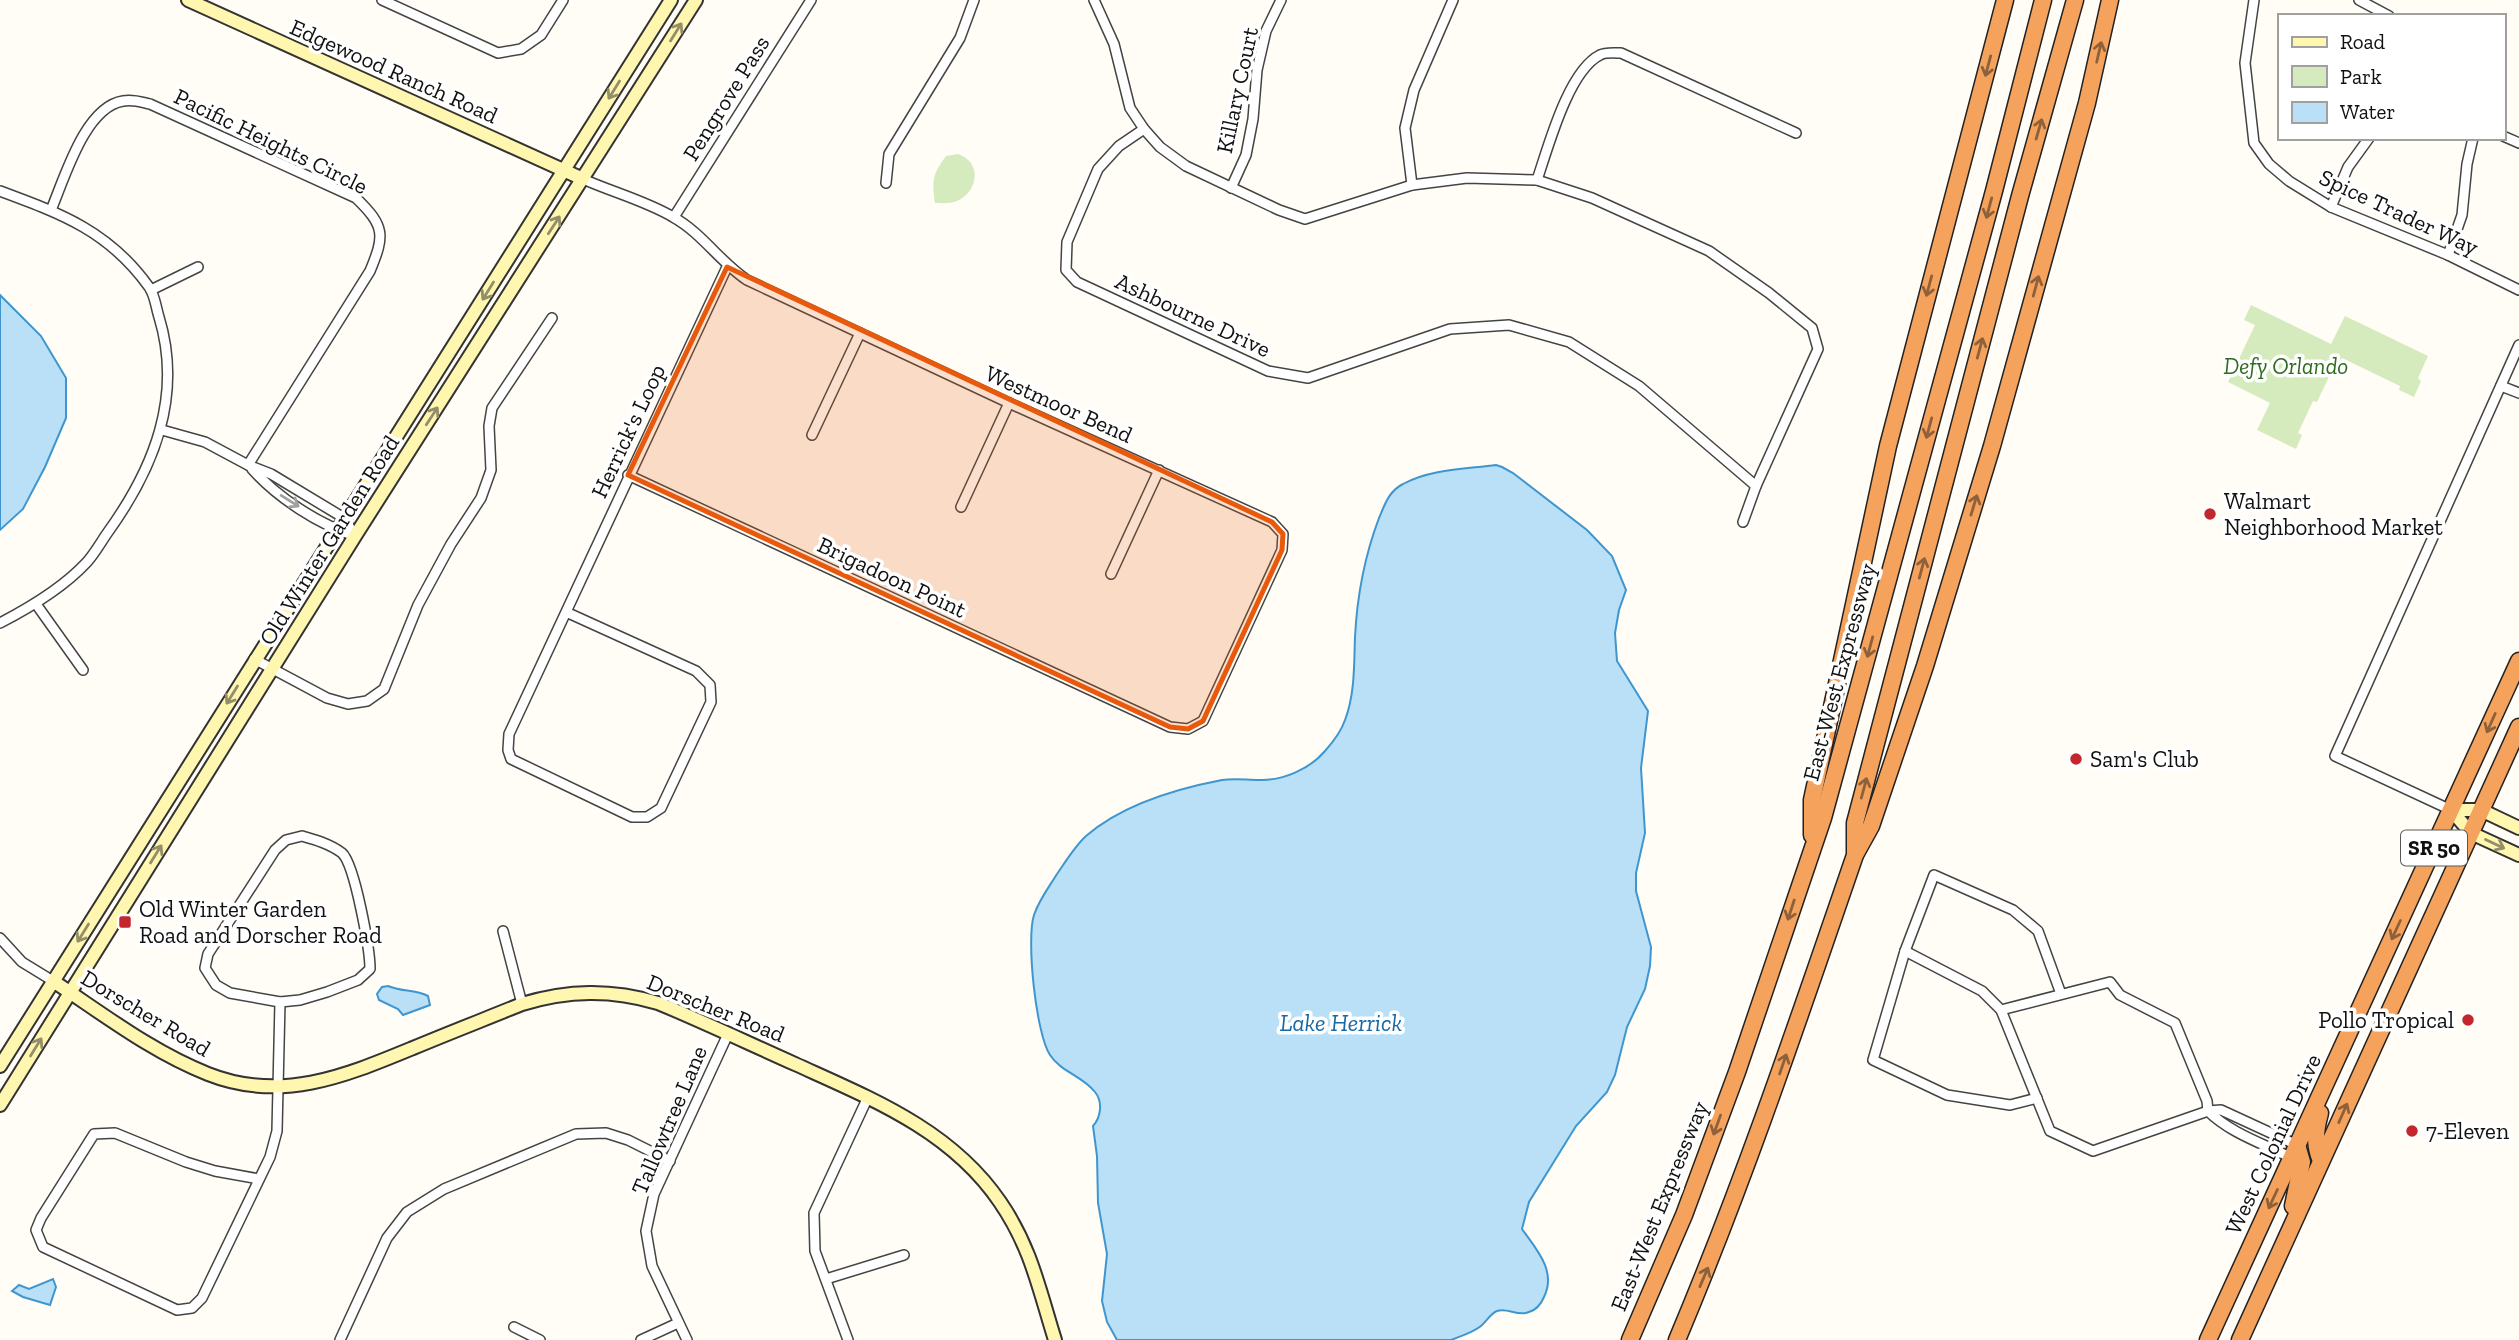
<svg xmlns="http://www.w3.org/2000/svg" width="2519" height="1340" font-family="'Zilla Slab',serif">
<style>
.green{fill:#d5ebbd}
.water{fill:#b9e0f7;stroke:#3f96cf;stroke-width:2}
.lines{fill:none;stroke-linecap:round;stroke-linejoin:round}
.street-casing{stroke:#444;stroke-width:12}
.secondary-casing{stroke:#333;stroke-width:16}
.highway-casing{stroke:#222;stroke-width:19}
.street{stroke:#fff;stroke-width:9}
.secondary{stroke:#fff6b0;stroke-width:12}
.highway{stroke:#f5a25d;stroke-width:16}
.oneway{stroke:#948f68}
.oneway2{stroke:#8e613b}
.oneway3{stroke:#a0a0a0}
.marked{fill:#e8590c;fill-opacity:0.2;stroke:#e8590c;stroke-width:5;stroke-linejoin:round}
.poi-dot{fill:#c4262e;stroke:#fff;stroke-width:2.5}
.labels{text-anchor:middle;stroke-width:7;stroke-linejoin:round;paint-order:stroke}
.shield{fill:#fff;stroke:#585858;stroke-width:2}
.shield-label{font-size:21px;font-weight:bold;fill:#111}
.street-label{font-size:23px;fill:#111;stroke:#fff}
.park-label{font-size:23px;font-style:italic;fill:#2f6b1f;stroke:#fff}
.poi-label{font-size:23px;fill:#111;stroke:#fff;text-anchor:start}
.water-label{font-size:24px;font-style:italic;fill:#1768a6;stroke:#fff}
</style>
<rect width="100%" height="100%" fill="#fffdf5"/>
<g class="green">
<path d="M 958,154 C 982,162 979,191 957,201 C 950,204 942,203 935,203 C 932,180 932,175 946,156 Z"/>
<path d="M 2251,305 L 2331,344 L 2345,316 L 2428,356 L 2418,378 L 2421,381 L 2414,397 L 2399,390 L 2400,386 L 2342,358 L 2338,366 L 2335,364 L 2317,402 L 2313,401 L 2298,433 L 2302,435 L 2296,449 L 2257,430 L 2270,403 L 2228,382 L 2255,325 L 2244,320 Z"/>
</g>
<g class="water">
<path d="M 0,295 L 41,336 L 66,378 L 66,418 L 45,467 L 23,509 L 0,530 Z"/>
<path d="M 1496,465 L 1502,467 L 1513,473 L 1587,530 L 1612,556 L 1626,590 L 1619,610 L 1615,633 L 1617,661 L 1648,711 L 1641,768 L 1645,833 L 1636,873 L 1636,891 L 1651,947 L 1650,966 L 1645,989 L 1627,1027 L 1615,1075 L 1607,1092 L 1576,1126 L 1529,1202 L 1522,1229 C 1536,1249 1557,1271 1544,1297 C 1541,1304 1536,1310 1529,1312 C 1518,1317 1507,1307 1497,1311 C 1491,1313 1486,1322 1481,1326 C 1472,1333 1461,1336 1451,1340 L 1117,1340 L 1107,1322 L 1102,1301 L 1107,1254 L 1098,1203 L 1097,1156 L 1093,1126 C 1101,1117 1103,1102 1095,1092 C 1083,1076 1061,1072 1050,1055 C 1036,1034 1026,939 1034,915 C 1039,900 1049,887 1057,874 C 1066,861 1075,846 1086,836 C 1123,804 1175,789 1222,780 C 1234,778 1247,780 1259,780 C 1282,781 1310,769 1325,751 C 1333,742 1341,732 1345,720 C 1355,694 1354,664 1355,637 C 1357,597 1365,555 1379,518 C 1385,504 1389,491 1403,484 C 1430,469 1466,469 1496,465 Z"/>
<path d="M 388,986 C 402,992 415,989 428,996 L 430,1005 L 403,1015 L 398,1009 L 379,1000 L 377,994 L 382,987 Z"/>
<path d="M 53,1279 L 56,1287 L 50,1305 L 23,1297 L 12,1291 L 19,1285 L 29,1289 Z"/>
</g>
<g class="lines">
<defs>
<g id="street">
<path d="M 382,0 L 498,53 L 521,49 L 541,35 L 563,0"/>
<path d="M 1094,0 L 1114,44 L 1130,108 L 1144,129 L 1160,147 L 1186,166 L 1279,210 L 1305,219 L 1412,185 L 1467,178 L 1537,180 L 1592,198 L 1709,251 L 1769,293 L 1812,328 L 1818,349 L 1756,486 L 1743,522"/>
<path d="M 2254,0 L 2245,63 L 2254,143 L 2269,164 L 2289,181 L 2331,207 L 2448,255 L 2519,290"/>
<path d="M 2359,0 L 2389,16"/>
<path d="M 1144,129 L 1119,146 L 1098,169 L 1067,242 L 1066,270 L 1077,282 L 1268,371 L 1308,378 L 1450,329 L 1509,325 L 1569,342 L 1639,386 L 1756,486"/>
<path d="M 2503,136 L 2519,143"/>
<path d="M 583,179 C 612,192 646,201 673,217 C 702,233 720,262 747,280 L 1009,403 L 1272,522 L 1283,534 L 1282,550 L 1203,721 L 1188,729 L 1170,727 L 628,475"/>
<path d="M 1537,180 C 1548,148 1568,71 1600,55 C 1605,52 1615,53 1621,53 L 1796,133"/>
<path d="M 886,183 L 889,154 L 960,38 L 974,0"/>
<path d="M 1412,185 L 1405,128 L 1414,90 L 1453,0"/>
<path d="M 1231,188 L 1246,155 L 1253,119 L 1257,70 L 1266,31 L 1281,0"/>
<path d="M 0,191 C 62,214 109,231 149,287 C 155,295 156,308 159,317 C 183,396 154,468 108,532 C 101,542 95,553 87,562 C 63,588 31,607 0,623"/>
<path d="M 2331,207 L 2348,167 L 2369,138"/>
<path d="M 51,210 C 65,177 85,107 123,101 C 133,99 141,102 150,104 L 356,198 C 385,226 385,235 370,271 L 248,465"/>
<path d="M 674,217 L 811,0"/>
<path d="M 2448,255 L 2462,215 L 2467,164 L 2473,138"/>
<path d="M 151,290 L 198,267"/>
<path d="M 2501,386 L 2519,393"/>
<path d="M 162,430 L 205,442 L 248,465 L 271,474 L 344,518 L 355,536"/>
<path d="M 812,435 L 860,333"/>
<path d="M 252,469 C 278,498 318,524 355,536"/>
<path d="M 961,507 L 1009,403"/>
<path d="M 1111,574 L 1159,470"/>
<path d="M 36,604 L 83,670"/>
<path d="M 566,612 L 696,671 L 710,685 L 711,702 L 661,808 L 647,817 L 632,817 L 511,759 L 508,750 L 509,734 L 727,267"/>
<path d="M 254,659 L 327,698 L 348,704 L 367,701 L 384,689 L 418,605 L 451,544 L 481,498 L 491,470 L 489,426 L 492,408 L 552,318"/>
<path d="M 2451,810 L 2335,756 L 2519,345"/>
<path d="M 302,836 C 316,840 330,844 342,853 C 355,865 370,950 370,969 L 358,980 L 327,992 L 300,1000 L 280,1002 L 230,993 L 216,985 L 205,968 L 208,954 L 275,850 L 286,840 Z"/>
<path d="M 503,931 L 522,1004"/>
<path d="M 0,938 L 22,962 L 53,981"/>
<path d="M 1905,951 L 1982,991 L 2001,1010 L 2050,1131 L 2093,1151 L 2208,1111 L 2221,1110 L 2297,1145"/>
<path d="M 2001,1010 L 2110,982 L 2120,995 L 2175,1023 L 2207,1101 L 2208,1111"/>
<path d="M 2037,1098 L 2010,1105 L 1947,1095 L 1873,1060 L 1905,951 L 1934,875 L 2013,910 L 2038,931 L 2061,994"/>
<path d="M 2208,1111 C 2230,1133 2264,1144 2292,1158"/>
<path d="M 259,1179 L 215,1171 L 186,1162 L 115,1133 L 94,1134 L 41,1218 L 36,1230 L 43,1247 L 177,1310 L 192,1308 L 202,1298 L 270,1157 L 277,1131 L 280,1002"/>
<path d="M 826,1279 L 904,1255"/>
<path d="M 514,1327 L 540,1340"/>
<path d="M 340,1340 L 387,1238 L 407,1212 L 444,1189 L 576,1134 L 606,1133 L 628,1140 L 670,1161"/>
<path d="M 641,1340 L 678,1323"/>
<path d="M 687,1340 L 652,1266 L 646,1231 L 654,1194 L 728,1034"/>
<path d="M 848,1340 L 815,1251 L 814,1213 L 868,1097"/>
</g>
<g id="secondary">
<path d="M 188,0 L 583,179"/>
<path d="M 2451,810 L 2471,833 L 2519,855"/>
<path d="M 2451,810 L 2481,810 L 2519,828"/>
<path d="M 53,981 C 103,1014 152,1052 208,1074 C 281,1103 345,1076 413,1048 C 449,1033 485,1019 522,1004 C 568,990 611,989 658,1003 C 704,1022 750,1044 795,1064 C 872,1099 951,1130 1000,1202 C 1031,1247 1039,1289 1055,1340"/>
<path d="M 0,1066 L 671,0"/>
<path d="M 0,1105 L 355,536 L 696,0"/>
</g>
<g id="highway">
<path d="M 1812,835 L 1812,800 L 1888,446 L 2005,0"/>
<path d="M 1856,853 L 1871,826 L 1925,666 L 1992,446 L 2087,103 L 2110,0"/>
<path d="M 2320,1113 C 2315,1131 2314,1144 2321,1161"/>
<path d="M 2293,1206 L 2302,1162 L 2297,1145"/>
<path d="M 1630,1340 L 1684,1215 L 1737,1072 L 1823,818 L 1994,191 L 2043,0"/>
<path d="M 1677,1340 C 1744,1181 1799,1018 1855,855 L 1855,823 L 2020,196 L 2075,0"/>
<path d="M 2208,1340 L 2519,661"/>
<path d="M 2240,1340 L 2519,727"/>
</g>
</defs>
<use href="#street" class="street-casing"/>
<use href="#secondary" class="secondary-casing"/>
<use href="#highway" class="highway-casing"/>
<use href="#street" class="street"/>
<use href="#secondary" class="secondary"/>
<use href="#highway" class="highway"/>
</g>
<defs><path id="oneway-shaft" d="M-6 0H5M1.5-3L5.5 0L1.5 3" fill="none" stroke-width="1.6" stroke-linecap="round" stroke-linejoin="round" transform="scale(1.75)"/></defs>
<g class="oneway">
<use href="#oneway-shaft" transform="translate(676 32) rotate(-58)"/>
<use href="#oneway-shaft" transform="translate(614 90) rotate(122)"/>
<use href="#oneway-shaft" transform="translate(554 225) rotate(-57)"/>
<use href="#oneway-shaft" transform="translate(488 291) rotate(122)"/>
<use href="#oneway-shaft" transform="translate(432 416) rotate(-57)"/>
<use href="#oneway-shaft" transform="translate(232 695) rotate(122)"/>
<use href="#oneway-shaft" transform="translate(2495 844) rotate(25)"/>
<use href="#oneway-shaft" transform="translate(156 854) rotate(-58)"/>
<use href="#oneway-shaft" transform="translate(83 933) rotate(122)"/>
<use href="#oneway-shaft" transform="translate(36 1047) rotate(-58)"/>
</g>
<g class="oneway2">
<use href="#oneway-shaft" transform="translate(2099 52) rotate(-77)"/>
<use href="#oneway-shaft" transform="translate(1988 66) rotate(105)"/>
<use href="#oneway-shaft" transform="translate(2039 129) rotate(-74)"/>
<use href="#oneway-shaft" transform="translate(1989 208) rotate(105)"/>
<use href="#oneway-shaft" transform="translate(1929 286) rotate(105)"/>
<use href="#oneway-shaft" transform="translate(2036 286) rotate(-75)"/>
<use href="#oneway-shaft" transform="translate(1980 348) rotate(-75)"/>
<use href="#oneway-shaft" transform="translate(1929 428) rotate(105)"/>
<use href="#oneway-shaft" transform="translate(1974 505) rotate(-73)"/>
<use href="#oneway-shaft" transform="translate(1922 568) rotate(-75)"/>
<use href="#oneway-shaft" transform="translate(1870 647) rotate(105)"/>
<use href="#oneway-shaft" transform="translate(2491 723) rotate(114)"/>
<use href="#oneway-shaft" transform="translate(1864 788) rotate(-75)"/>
<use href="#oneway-shaft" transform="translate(1791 910) rotate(108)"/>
<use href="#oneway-shaft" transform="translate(2396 930) rotate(115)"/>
<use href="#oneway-shaft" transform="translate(1783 1064) rotate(-71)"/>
<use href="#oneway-shaft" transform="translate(2343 1113) rotate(-66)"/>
<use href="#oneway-shaft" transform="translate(1717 1125) rotate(110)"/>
<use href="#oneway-shaft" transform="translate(2273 1199) rotate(115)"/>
<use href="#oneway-shaft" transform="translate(1704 1277) rotate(-67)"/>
</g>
<use class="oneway3" href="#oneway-shaft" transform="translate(290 501) rotate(32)"/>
<path class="marked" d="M 727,267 L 1272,522 L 1283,534 L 1282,550 L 1203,721 L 1188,729 L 1170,727 L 628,475 Z"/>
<g class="poi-dot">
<circle cx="2210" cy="514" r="7"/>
<circle cx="2076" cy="759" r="7"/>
<rect x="118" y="915" width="14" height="14" rx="3.5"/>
<circle cx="2468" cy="1020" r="7"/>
<circle cx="2412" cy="1131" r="7"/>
</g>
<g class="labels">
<rect class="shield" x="2401" y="830.5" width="66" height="35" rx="5"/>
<g class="shield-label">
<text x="2434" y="855">SR 50</text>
</g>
<g class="street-label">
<text transform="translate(394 71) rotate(24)" y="8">Edgewood Ranch Road</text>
<text transform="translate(1237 90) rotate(-78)" y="8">Killary Court</text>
<text transform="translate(726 98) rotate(-58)" y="8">Pengrove Pass</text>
<text transform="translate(271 141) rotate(26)" y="8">Pacific Heights Circle</text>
<text transform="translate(2399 212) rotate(25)" y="8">Spice Trader Way</text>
<text transform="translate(1193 315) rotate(25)" y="8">Ashbourne Drive</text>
<text transform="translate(1059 404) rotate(24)" y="8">Westmoor Bend</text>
<text transform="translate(628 431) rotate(-65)" y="8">Herrick's Loop</text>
<text transform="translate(329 540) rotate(-58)" y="8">Old Winter Garden Road</text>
<text transform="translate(892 577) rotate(25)" y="8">Brigadoon Point</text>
<text transform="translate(1839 672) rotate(-75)" y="8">East-West Expressway</text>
<text transform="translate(716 1008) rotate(22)" y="8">Dorscher Road</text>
<text transform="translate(146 1013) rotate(31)" y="8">Dorscher Road</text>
<text transform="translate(669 1120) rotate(-67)" y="8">Tallowtree Lane</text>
<text transform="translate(2273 1144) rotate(-65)" y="8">West Colonial Drive</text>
<text transform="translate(1659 1206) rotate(-68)" y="8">East-West Expressway</text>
</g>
<g class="park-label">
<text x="2286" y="374">Defy Orlando</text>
</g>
<g class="poi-label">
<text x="2224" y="509">Walmart<tspan x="2224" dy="26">Neighborhood Market</tspan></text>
<text x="2090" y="767">Sam's Club</text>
<text x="139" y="917">Old Winter Garden<tspan x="139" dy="26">Road and Dorscher Road</tspan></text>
<text x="2454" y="1028" text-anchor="end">Pollo Tropical</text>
<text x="2426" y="1139">7-Eleven</text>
</g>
<g class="water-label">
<text x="1341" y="1031">Lake Herrick</text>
</g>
</g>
<rect x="2278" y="14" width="228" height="126" fill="#ffffff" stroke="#a0a0a0" stroke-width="2"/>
<rect x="2292" y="37" width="35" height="10" fill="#fff6b0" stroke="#a0a0a0" stroke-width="2"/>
<text x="2340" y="49" font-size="21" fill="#111111">Road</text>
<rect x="2292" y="66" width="35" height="21" fill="#d5ebbd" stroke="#a0a0a0" stroke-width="2"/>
<text x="2340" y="84" font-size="21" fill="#111111">Park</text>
<rect x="2292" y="102" width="35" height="21" fill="#b9e0f7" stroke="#a0a0a0" stroke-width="2"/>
<text x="2340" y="119" font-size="21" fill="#111111">Water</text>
</svg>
